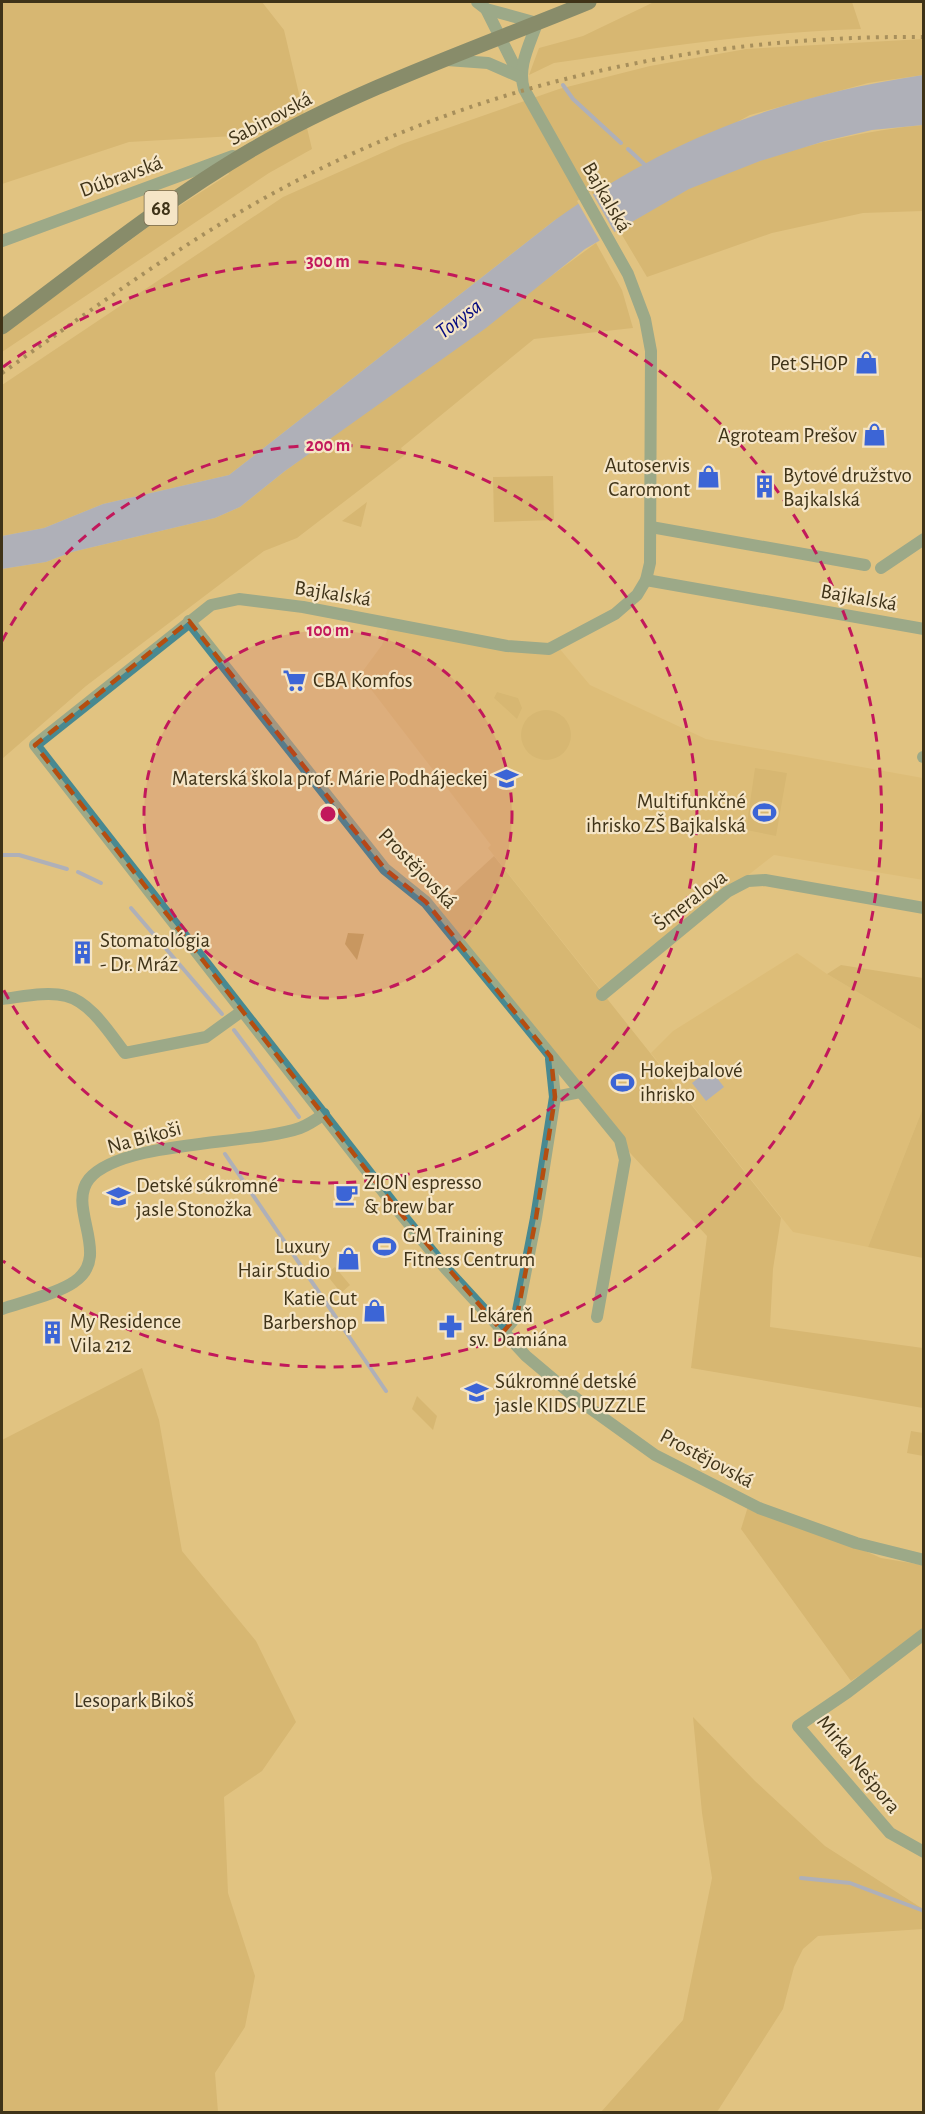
<svg xmlns="http://www.w3.org/2000/svg" width="925" height="2114" font-family="'Alegreya Sans',sans-serif">
<style>
.built{fill:#d8b76d}
.green{fill:#c9a961}
.water{fill:#719afb}
.pier{fill:#e1c381}
.lines{fill:none;stroke-linecap:round;stroke-linejoin:round}
.stream{stroke:#719afb;stroke-width:4}
.minor{stroke:#488991;stroke-width:12}
.tertiary{stroke:#488991;stroke-width:12}
.primary{stroke:#1c4a4f;stroke-width:15}
.rail{stroke:#61512e;stroke-width:4;stroke-dasharray:3 6;stroke-linecap:butt}
.marked{fill:none;stroke:#b54e10;stroke-width:4.5;stroke-dasharray:12 8;stroke-linejoin:round}
.ring{fill:none;stroke:#c2185b;stroke-width:3;stroke-dasharray:10 8}
.labels{text-anchor:middle;stroke-width:4.5;stroke-linejoin:round;paint-order:stroke}
.shield{fill:#f5e5c6;stroke:#76684c;stroke-width:1.5}
.shield-label{font-size:20px;font-weight:bold;fill:#3f3318}
.street-label{font-size:21px;fill:#3f3318;stroke:#f5e5c6}
.poi-label{font-size:21px;fill:#3f3318;stroke:#f5e5c6;text-anchor:start}
.park-label{font-size:21px;fill:#3e3520;stroke:#f5e5c6}
.water-label{font-size:22px;font-style:italic;fill:#050b7f;stroke:#f5e5c6}
.centre{fill:#c2185b;stroke:#f5e5c6;stroke-width:3}
.ring-label{font-size:18px;text-anchor:middle;font-weight:bold;fill:#c2185b;stroke:#f5e5c6;stroke-width:4.5;stroke-linejoin:round;paint-order:stroke}
</style>
<rect width="100%" height="100%" fill="#e1c381"/>
<g class="built">
<path d="M 390,622 L 559,648 L 590,685 L 706,739 L 923,778 L 923,880 L 774,855 L 601,990 L 488,848 L 491,845 L 360,675 L 382,645 Z"/>
<path d="M 797,953 L 827,974 L 923,1031 L 923,1108 L 868,1247 L 793,1232 L 651,1053 L 673,1031 Z"/>
</g>
<g class="green">
<path d="M 2,2 L 262,2 L 284,30 L 312,149 L 269,173 L 2,352 L 2,335 L 159,219 L 229,174 L 226,168 L 286,133 L 129,142 L 2,184 Z"/>
<path d="M 654,2 L 852,2 L 861,29 C 757,32 656,48 554,63 L 529,75 L 539,48 L 583,36 Z"/>
<path d="M 923,39 L 923,75 L 868,83 L 750,115 L 555,220 L 229,475 L 103,504 L 44,528 L 2,536 L 2,385 L 283,197 L 402,144 L 559,89 L 650,66 L 746,49 Z"/>
<path d="M 923,125 L 923,211 L 863,213 L 772,233 L 647,277 L 619,230 C 642,216 666,199 690,188 C 764,155 843,133 923,125 Z"/>
<path d="M 596,243 L 622,290 L 633,328 L 534,339 L 401,448 L 405,455 L 297,538 L 264,551 L 86,686 L 2,759 L 2,569 L 46,562 L 72,552 L 215,518 L 240,507 L 285,471 Z"/>
<path d="M 553,476 L 554,520 L 494,522 L 493,477 Z"/>
<path d="M 367,502 L 361,527 L 342,521 Z"/>
<path d="M 497,692 L 518,698 L 522,708 L 517,719 L 494,698 Z"/>
<circle cx="546" cy="735" r="25"/>
<path d="M 755,768 L 787,773 L 776,836 L 746,830 Z"/>
<path d="M 494,856 L 781,1218 L 773,1269 L 770,1327 L 923,1348 L 923,1408 L 691,1368 L 707,1236 L 631,1154 L 432,913 Z"/>
<path d="M 348,933 L 364,934 L 357,960 L 345,944 Z"/>
<path d="M 841,965 L 923,978 L 923,1031 L 827,974 Z"/>
<path d="M 923,1108 L 924,1258 L 923,1258 L 868,1247 Z"/>
<path d="M 335,1267 L 350,1285 L 341,1293 L 326,1274 Z"/>
<path d="M 142,1368 L 159,1420 L 182,1551 L 256,1641 L 296,1722 L 262,1771 L 224,1797 L 228,1893 L 255,1976 L 245,2027 L 215,2073 L 218,2112 L 2,2112 L 2,1440 Z"/>
<path d="M 417,1396 L 437,1416 L 433,1430 L 412,1409 Z"/>
<path d="M 911,1431 L 923,1433 L 923,1456 L 907,1453 Z"/>
<path d="M 750,1500 L 881,1558 L 923,1565 L 923,1634 L 851,1681 L 741,1529 Z"/>
<path d="M 693,1717 L 755,1781 L 825,1846 L 923,1909 L 923,1929 L 818,1936 L 803,1949 L 794,1967 L 783,2009 L 717,2112 L 601,2112 L 683,2020 L 712,1878 L 702,1813 Z"/>
</g>
<g class="water">
<path d="M 923,75 L 923,125 L 872,130 L 825,141 L 760,161 L 689,189 L 585,249 L 486,328 L 285,471 L 240,507 L 215,518 L 72,552 L 46,562 L 2,569 L 2,536 L 44,528 L 103,504 L 229,475 L 555,220 C 671,137 784,96 923,75 Z"/>
<path d="M 710,1069 L 724,1087 L 706,1101 L 692,1083 Z"/>
</g>
<path class="pier" d="M 591,191 L 616,235 L 601,243 L 577,201 Z"/>
<g class="lines">
<g class="stream">
<path d="M 563,85 L 573,99 L 621,143"/>
<path d="M 628,149 L 645,165"/>
<path d="M 2,855 L 19,855 L 67,869"/>
<path d="M 78,872 L 101,883"/>
<path d="M 131,908 L 222,1014"/>
<path d="M 234,1030 L 299,1117"/>
<path d="M 225,1154 L 386,1391"/>
<path d="M 801,1878 L 850,1883 L 924,1911"/>
</g>
<g class="minor">
<path d="M 477,2 L 486,9 L 520,77"/>
<path d="M 486,9 L 537,23"/>
<path d="M 2,241 L 233,156"/>
<path d="M 651,527 L 865,565"/>
<path d="M 881,568 L 924,539"/>
<path d="M 646,580 L 924,629"/>
<path d="M 189,621 L 385,869 L 426,902 L 620,1140 L 625,1160 L 597,1317"/>
<path d="M 923,757 L 924,757"/>
<path d="M 602,995 L 727,892 L 748,881 L 765,880 L 924,908"/>
<path d="M 2,999 C 21,997 47,991 66,996 C 91,1002 110,1034 125,1053 L 206,1037 L 242,1011"/>
<path d="M 555,1097 L 580,1092"/>
<path d="M 2,1309 C 22,1302 57,1294 74,1282 C 113,1256 66,1208 89,1179 C 121,1140 252,1145 300,1128 C 308,1125 317,1119 324,1114"/>
<path d="M 503,1332 L 517,1316 L 536,1218 L 555,1097 L 551,1059"/>
<path d="M 924,1634 L 848,1692 L 798,1726 L 890,1833 L 924,1852"/>
</g>
<g class="tertiary">
<path d="M 537,23 C 530,44 517,67 524,89 L 628,274 L 645,319 L 651,351 L 650,563 L 646,580 L 637,595 L 615,614 L 549,649 L 507,646 L 303,607 L 239,599 L 211,605 L 35,745 L 396,1208 L 446,1269 L 526,1356 L 577,1399 L 655,1455 L 759,1508 L 856,1543 L 924,1560"/>
<path d="M 447,60 L 488,63 L 520,77"/>
</g>
<path class="primary" d="M 2,327 C 84,266 164,201 253,149 C 359,88 477,48 589,2"/>
<path class="rail" d="M 2,373 C 87,313 171,251 261,200 C 464,86 692,35 924,37"/>
</g>
<path d="M0 0H925V2114H0ZM 189,621 L 385,869 L 426,902 L 551,1057 L 555,1097 L 536,1218 L 517,1316 L 503,1332 L 396,1208 L 35,745 Z" fill="#e1c381" fill-opacity=".55" fill-rule="evenodd"/>
<path class="marked" d="M 189,621 L 385,869 L 426,902 L 551,1057 L 555,1097 L 536,1218 L 517,1316 L 503,1332 L 396,1208 L 35,745 Z"/>
<circle cx="328" cy="814" r="184" fill="#c2185b" fill-opacity=".12"/>
<g class="ring">
<circle cx="328" cy="814" r="184"/>
<path d="M2 641A369 369 0 1 1 2 987"/>
<path d="M3 367A553 553 0 1 1 3 1261"/>
</g>
<defs>
<symbol id="shop-bare" viewBox="-9 -9 18 18"><path d="M-5-2.5h2.3a2.7 3.5 0 0 1 5.4 0H5L5.5 6h-11ZM-1.5-2.5h3a1.5 2.3 0 0 0-3 0Z" fill="#3c65d6" stroke="#f5e5c6" stroke-width="2.5" paint-order="stroke"/></symbol>
<symbol id="building-bare" viewBox="-9 -9 18 18"><path d="M-4-6H4V6H1V3H-1V6H-4ZM-2.5-4.3h1.7v1.8h-1.7ZM.8-4.3h1.7v1.8H.8ZM-2.5-1h1.7V.8h-1.7ZM.8-1h1.7V.8H.8Z" fill="#3c65d6" stroke="#f5e5c6" stroke-width="2.5" paint-order="stroke"/></symbol>
<symbol id="supermarket-bare" viewBox="-9 -9 18 18"><path d="M-6-5.5h2.5l.6 2H6L4.5 2H-2.5L-4.4-4H-6ZM-1.5 3.2a1.3 1.3 0 1 0 .1 0ZM3 3.2a1.3 1.3 0 1 0 .1 0Z" fill="#3c65d6" stroke="#f5e5c6" stroke-width="2.5" paint-order="stroke"/></symbol>
<symbol id="school-bare" viewBox="-9 -9 18 18"><path d="M0-5L7-2L0 1L-7-2ZM-4 1L0 2.5L4 1V4Q0 6-4 4Z" fill="#3c65d6" stroke="#f5e5c6" stroke-width="2.5" paint-order="stroke"/></symbol>
<symbol id="stadium-bare" viewBox="-9 -9 18 18"><path d="M0-5a6.5 5 0 1 0 0 10a6.5 5 0 1 0 0-10ZM-3.5-1.8h7v3.6h-7Z" fill="#3c65d6" stroke="#f5e5c6" stroke-width="2.5" paint-order="stroke"/></symbol>
<symbol id="cafe-bare" viewBox="-9 -9 18 18"><path d="M-5.5-4.5H6V0H3Q3 3.5 0 3.5H-2.5Q-5.5 3.5-5.5 0ZM3-3.2v2h1.7v-2ZM-6 4.5H4V6H-6Z" fill="#3c65d6" stroke="#f5e5c6" stroke-width="2.5" paint-order="stroke"/></symbol>
<symbol id="pharmacy-bare" viewBox="-9 -9 18 18"><path d="M-2-6h4v4h4v4h-4v4h-4v-4h-4v-4h4Z" fill="#3c65d6" stroke="#f5e5c6" stroke-width="2.5" paint-order="stroke"/></symbol>
</defs>
<g fill-rule="evenodd">
<use href="#shop-bare" x="850" y="346" width="33" height="33"/>
<use href="#shop-bare" x="858" y="418" width="33" height="33"/>
<use href="#shop-bare" x="692" y="460" width="33" height="33"/>
<use href="#building-bare" x="748" y="470" width="33" height="33"/>
<use href="#supermarket-bare" x="278" y="664" width="33" height="33"/>
<use href="#school-bare" x="490" y="762" width="33" height="33"/>
<use href="#stadium-bare" x="748" y="796" width="33" height="33"/>
<use href="#building-bare" x="66" y="936" width="33" height="33"/>
<use href="#stadium-bare" x="606" y="1066" width="33" height="33"/>
<use href="#cafe-bare" x="330" y="1178" width="33" height="33"/>
<use href="#school-bare" x="102" y="1180" width="33" height="33"/>
<use href="#stadium-bare" x="368" y="1230" width="33" height="33"/>
<use href="#shop-bare" x="332" y="1242" width="33" height="33"/>
<use href="#shop-bare" x="358" y="1294" width="33" height="33"/>
<use href="#pharmacy-bare" x="434" y="1310" width="33" height="33"/>
<use href="#building-bare" x="36" y="1316" width="33" height="33"/>
<use href="#school-bare" x="460" y="1376" width="33" height="33"/>
</g>
<g class="labels">
<rect class="shield" x="144.5" y="191" width="33" height="34" rx="4.5"/>
<g class="shield-label">
<text x="161" y="215">68</text>
</g>
<g class="street-label">
<text transform="translate(270 118) rotate(-28)" y="7">Sabinovská</text>
<text transform="translate(121 176) rotate(-20)" y="7">Dúbravská</text>
<text transform="translate(607 197) rotate(60)" y="7">Bajkalská</text>
<text transform="translate(333 593) rotate(9)" y="7">Bajkalská</text>
<text transform="translate(859 597) rotate(10)" y="7">Bajkalská</text>
<text transform="translate(418 868) rotate(46)" y="7">Prostějovská</text>
<text transform="translate(690 900) rotate(-37)" y="7">Šmeralova</text>
<text transform="translate(144 1137) rotate(-15)" y="7">Na Bikoši</text>
<text transform="translate(707 1458) rotate(28)" y="7">Prostějovská</text>
<text transform="translate(859 1764) rotate(51)" y="7">Mirka Nešpora</text>
</g>
<g class="poi-label">
<text x="848" y="370" text-anchor="end">Pet SHOP</text>
<text x="857" y="442" text-anchor="end">Agroteam Prešov</text>
<text x="690" y="472" text-anchor="end">Autoservis<tspan x="690" dy="24">Caromont</tspan></text>
<text x="783" y="482">Bytové družstvo<tspan x="783" dy="24">Bajkalská</tspan></text>
<text x="313" y="687">CBA Komfos</text>
<text x="488" y="785" text-anchor="end">Materská škola prof. Márie Podhájeckej</text>
<text x="746" y="808" text-anchor="end">Multifunkčné<tspan x="746" dy="24">ihrisko ZŠ Bajkalská</tspan></text>
<text x="100" y="947">Stomatológia<tspan x="100" dy="24">- Dr. Mráz</tspan></text>
<text x="640" y="1077">Hokejbalové<tspan x="640" dy="24">ihrisko</tspan></text>
<text x="364" y="1189">ZION espresso<tspan x="364" dy="24">&amp; brew bar</tspan></text>
<text x="136" y="1192">Detské súkromné<tspan x="136" dy="24">jasle Stonožka</tspan></text>
<text x="403" y="1242">GM Training<tspan x="403" dy="24">Fitness Centrum</tspan></text>
<text x="330" y="1253" text-anchor="end">Luxury<tspan x="330" dy="24">Hair Studio</tspan></text>
<text x="357" y="1305" text-anchor="end">Katie Cut<tspan x="357" dy="24">Barbershop</tspan></text>
<text x="469" y="1322">Lekáreň<tspan x="469" dy="24">sv. Damiána</tspan></text>
<text x="70" y="1328">My Residence<tspan x="70" dy="24">Vila 212</tspan></text>
<text x="495" y="1388">Súkromné detské<tspan x="495" dy="24">jasle KIDS PUZZLE</tspan></text>
</g>
<g class="park-label">
<text x="134" y="1707">Lesopark Bikoš</text>
</g>
<g class="water-label">
<text transform="translate(458 318) rotate(-37)" y="8">Torysa</text>
</g>
</g>
<circle cx="328" cy="814" r="9" class="centre"/>
<g class="ring-label">
<text x="328" y="267">300 m</text>
<text x="328" y="451">200 m</text>
<text x="328" y="636">100 m</text>
</g>
<rect width="925" height="2114" fill="none" stroke="#3f3318" stroke-width="6"/>
</svg>
